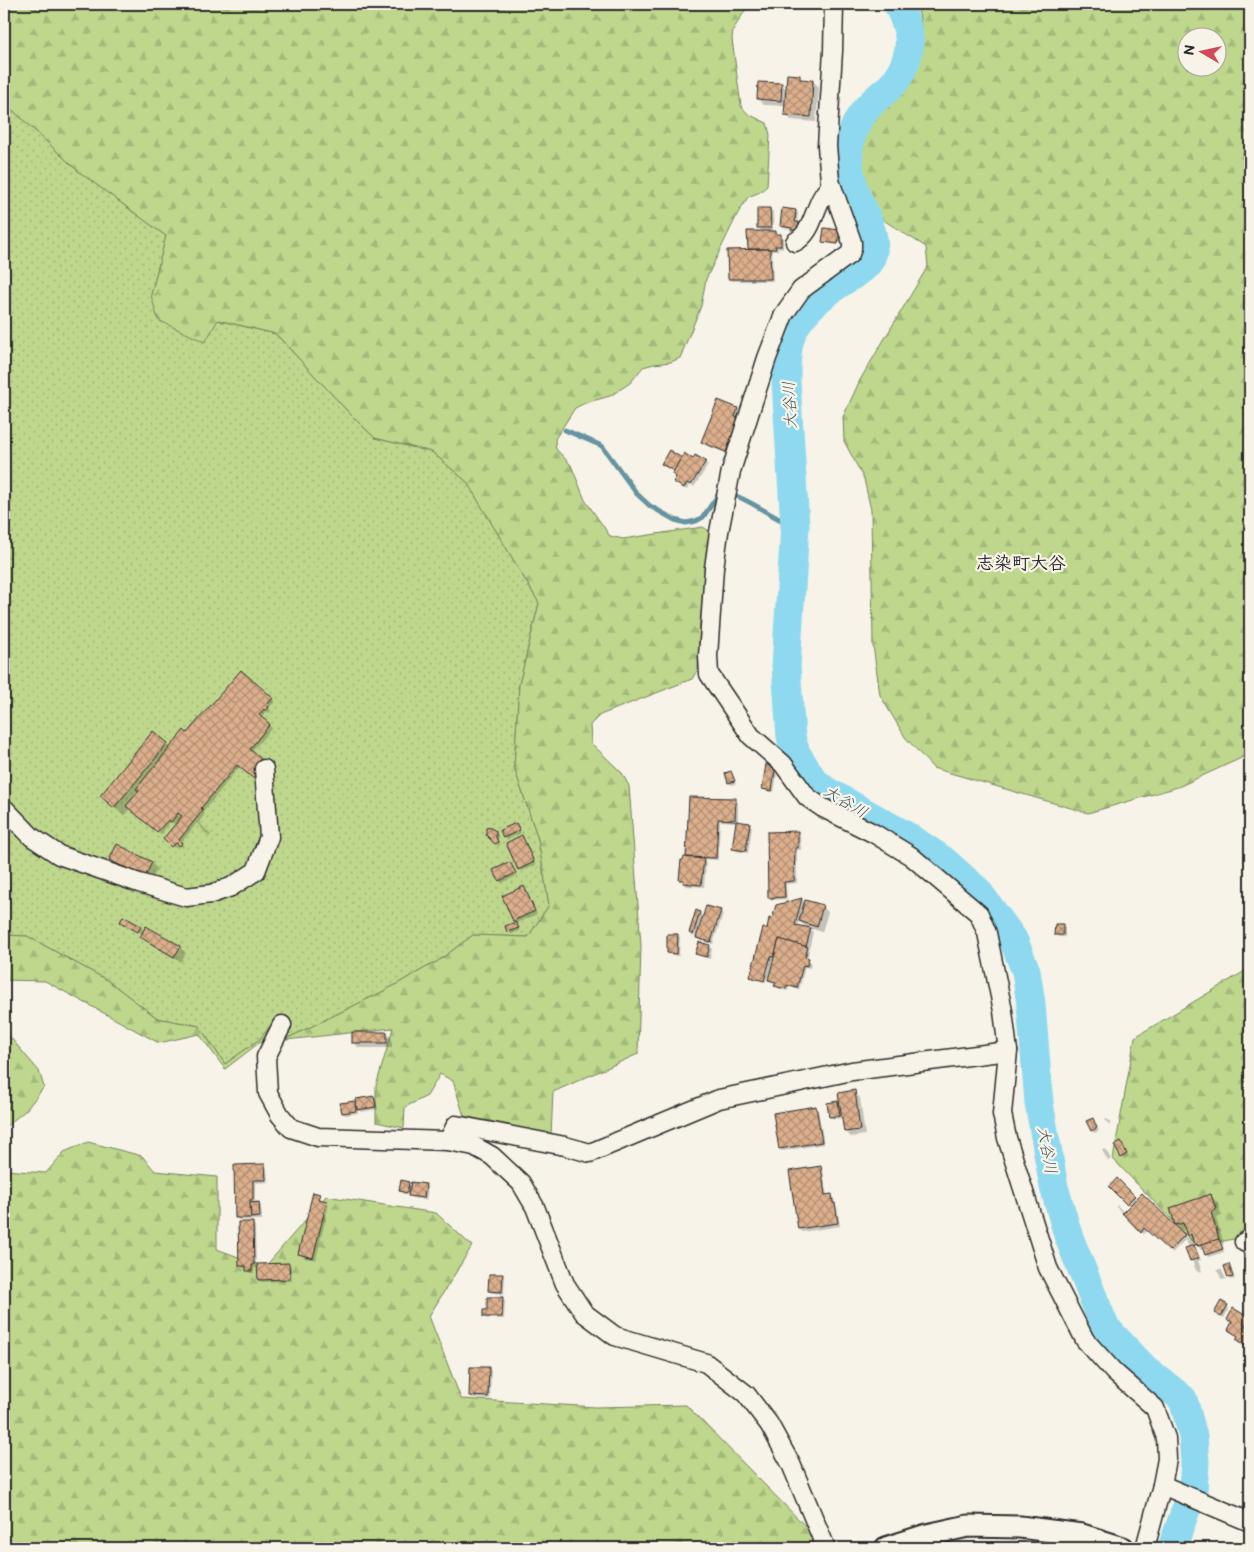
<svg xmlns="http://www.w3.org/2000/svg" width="1254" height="1552" font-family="'Balsamiq Sans','Klee One',sans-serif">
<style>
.grass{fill:url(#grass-dots);stroke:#74815c}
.forest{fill:url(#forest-firs);stroke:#74815c;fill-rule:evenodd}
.shadow{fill:#0003;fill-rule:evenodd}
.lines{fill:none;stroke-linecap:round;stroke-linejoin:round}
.stream{stroke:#6693a1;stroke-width:5}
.river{stroke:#8ed9ef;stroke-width:29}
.building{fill:url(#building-cross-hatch);stroke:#2b2b2b}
.minor-casing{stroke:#2b2b2b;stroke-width:21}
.major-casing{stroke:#2b2b2b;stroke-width:25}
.minor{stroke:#f7f3e8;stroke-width:18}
.major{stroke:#f7f3e8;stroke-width:21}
.labels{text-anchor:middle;stroke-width:4.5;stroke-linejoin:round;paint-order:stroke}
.water-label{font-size:16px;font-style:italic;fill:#44565c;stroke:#f7f3e8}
.quarter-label{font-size:18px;font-weight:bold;fill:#2b2b2b;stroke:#f7f3e8}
</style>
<defs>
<pattern id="grass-dots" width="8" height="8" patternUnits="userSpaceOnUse" patternTransform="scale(1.25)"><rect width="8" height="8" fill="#bed78d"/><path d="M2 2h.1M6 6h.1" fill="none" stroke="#a3b97a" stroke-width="1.8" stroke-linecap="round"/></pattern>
<pattern id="forest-firs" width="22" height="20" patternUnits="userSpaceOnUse" patternTransform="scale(1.25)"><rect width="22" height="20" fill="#bed78d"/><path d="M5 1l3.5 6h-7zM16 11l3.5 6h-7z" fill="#a3b97a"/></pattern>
<pattern id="building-cross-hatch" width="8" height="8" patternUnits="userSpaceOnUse" patternTransform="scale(1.25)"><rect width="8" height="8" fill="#dcaf8d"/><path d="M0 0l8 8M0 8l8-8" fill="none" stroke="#b38f73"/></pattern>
</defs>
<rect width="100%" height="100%" fill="#f7f3e8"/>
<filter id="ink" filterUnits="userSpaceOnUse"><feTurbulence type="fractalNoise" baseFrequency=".02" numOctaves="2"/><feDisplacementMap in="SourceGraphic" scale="10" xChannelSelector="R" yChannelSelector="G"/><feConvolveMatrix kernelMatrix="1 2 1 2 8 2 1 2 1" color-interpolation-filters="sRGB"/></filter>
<g filter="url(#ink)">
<path class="grass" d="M 4,102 L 78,171 L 166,236 L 151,295 L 217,320 L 276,334 L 352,416 L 375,438 L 432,452 L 467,482 L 539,603 L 519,685 L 514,767 L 538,839 L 549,905 L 528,937 L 473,935 L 438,961 L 386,990 L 286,1039 L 274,1022 L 260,1039 L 225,1064 L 199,1026 L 157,1018 L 107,980 L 27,936 L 4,935 Z"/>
<g class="forest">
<path d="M 4,4 L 749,4 L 733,30 L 732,39 L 741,106 L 748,114 L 767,123 L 770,135 L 767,186 L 760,192 L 748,197 L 738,213 L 706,279 L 701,306 L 680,358 L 671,362 L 654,364 L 643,367 L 630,383 L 610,396 L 585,403 L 575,408 L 555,439 L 556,449 L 571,465 L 585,500 L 610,536 L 623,539 L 703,527 L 709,531 L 710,539 L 700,622 L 698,669 L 692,679 L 600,715 L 590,725 L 591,743 L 622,773 L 629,786 L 641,945 L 638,1054 L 553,1092 L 551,1136 L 464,1116 L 453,1081 L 440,1074 L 427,1096 L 405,1107 L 404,1128 L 376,1122 L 376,1086 L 393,1028 L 259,1043 L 225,1069 L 199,1034 L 159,1043 L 45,981 L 4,980 L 4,935 L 27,936 L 107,980 L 157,1018 L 199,1026 L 225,1064 L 260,1039 L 274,1022 L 286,1039 L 386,990 L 438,961 L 473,935 L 528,937 L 549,905 L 538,839 L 514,767 L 519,685 L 539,603 L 467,482 L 432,452 L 375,438 L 352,416 L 276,334 L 218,320 L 205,342 L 158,320 L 151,295 L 166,236 L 78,171 L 4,102 Z"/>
<path d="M 916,4 L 1250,4 L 1250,754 L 1178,787 L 1088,813 L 933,768 L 905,737 L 880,695 L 873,645 L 871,510 L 864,479 L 844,441 L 843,417 L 860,380 L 928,266 L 926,247 C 911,237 887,224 875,213 C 868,205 865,191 861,182 C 853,157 856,134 873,114 C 881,105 894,99 903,90 C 923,68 926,31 916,4 ZM 1186,38 L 1216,38 L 1216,68 L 1186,68 Z"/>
<path d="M 1250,968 L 1250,1236 L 1197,1246 L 1113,1159 L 1135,1037 Z"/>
<path d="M 4,1030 L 39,1071 L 44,1087 L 26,1110 L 4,1128 Z"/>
<path d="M 88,1142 L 142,1156 L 155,1171 L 217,1177 L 217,1249 L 265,1267 L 326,1196 L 436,1213 L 472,1246 L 429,1316 L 461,1399 L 596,1407 L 686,1405 L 824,1545 L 816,1548 L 4,1548 L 4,1170 L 46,1173 L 64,1152 Z"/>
</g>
<g class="shadow">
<path d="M 799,77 L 804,81 L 813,81 L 819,87 L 816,122 L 791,120 L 785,114 L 786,106 L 764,105 L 758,99 L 781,84 L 787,90 Z"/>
<path d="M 770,209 L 773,212 L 773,232 L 776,232 L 783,238 L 783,248 L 778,248 L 778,251 L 772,251 L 773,281 L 732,281 L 729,279 L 749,251 L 749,232 L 763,232 L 758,227 Z"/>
<path d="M 795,211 L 798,213 L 797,223 L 801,226 L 795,232 L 793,230 L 784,228 L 782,226 Z"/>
<path d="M 839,231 L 842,234 L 841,243 L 823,242 Z"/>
<path d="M 738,409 L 740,411 L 728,454 L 705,445 L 703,442 Z"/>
<path d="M 682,460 L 705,462 L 708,465 L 694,487 L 690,484 L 687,490 L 677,484 L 675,472 L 665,466 Z"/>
<path d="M 272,698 L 275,701 L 269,708 L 271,711 L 269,713 L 267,711 L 261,718 L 272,728 L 251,752 L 257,780 L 240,766 L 203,812 L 205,814 L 199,822 L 211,835 L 209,837 L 197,823 L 181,843 L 184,847 L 183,848 L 180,845 L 175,848 L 164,839 L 176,825 L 171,821 L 161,834 L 130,808 L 124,816 L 101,796 L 167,744 L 171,748 L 187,735 Z"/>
<path d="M 774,771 L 777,774 L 774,792 L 766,791 L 763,789 Z"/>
<path d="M 731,772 L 736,784 L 732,785 L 729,783 Z"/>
<path d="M 690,798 L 736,800 L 738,802 L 738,823 L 749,824 L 752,827 L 748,853 L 736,851 L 734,848 L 737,822 L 720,821 L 718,860 L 703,859 L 706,863 L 704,887 L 687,886 L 680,879 L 687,858 Z"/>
<path d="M 516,824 L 521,833 L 507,840 L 502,831 Z"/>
<path d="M 489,828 L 498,835 L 498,840 L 500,845 L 498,846 L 487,834 Z"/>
<path d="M 797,833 L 800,835 L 801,850 L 797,850 L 797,883 L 786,884 L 787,899 L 772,900 L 769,897 Z"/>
<path d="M 522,836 L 536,865 L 522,871 L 519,869 Z"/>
<path d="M 117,846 L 152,863 L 157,869 L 151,882 L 116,866 L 110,860 Z"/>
<path d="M 510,863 L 517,876 L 502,883 L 500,880 Z"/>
<path d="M 524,888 L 537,914 L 516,923 L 520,931 L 511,934 L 506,927 L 517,923 L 504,896 Z"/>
<path d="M 802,900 L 805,903 L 822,906 L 828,912 L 822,932 L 809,928 L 813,932 L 807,959 L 811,962 L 810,968 L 805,967 L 799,990 L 789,987 L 788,991 L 778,988 L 776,986 L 777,983 L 772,982 L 767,977 L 766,982 L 754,979 L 752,976 L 777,906 ZM 799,921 L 808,929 L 798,926 Z"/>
<path d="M 720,911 L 723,914 L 713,944 L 700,940 L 690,933 L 700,913 L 703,917 Z"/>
<path d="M 124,918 L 141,927 L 145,931 L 180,947 L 186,953 L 181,962 L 147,942 L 141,937 L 143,934 L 125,924 Z"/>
<path d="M 1063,926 L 1065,928 L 1065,937 L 1058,937 L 1056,934 Z"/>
<path d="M 678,935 L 680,938 L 679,956 L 670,955 L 668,953 Z"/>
<path d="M 710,946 L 712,949 L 710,959 L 699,956 L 697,953 Z"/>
<path d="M 387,1033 L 392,1039 L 392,1048 L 359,1048 L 353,1042 Z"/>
<path d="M 854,1092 L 860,1098 L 865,1135 L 851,1137 L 845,1131 L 843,1118 L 833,1119 L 831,1117 L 838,1103 L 842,1107 Z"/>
<path d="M 374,1097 L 376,1100 L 378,1109 L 361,1112 L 358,1109 L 358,1113 L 345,1115 L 343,1113 L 354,1102 L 358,1106 Z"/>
<path d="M 816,1107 L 818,1110 L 824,1144 L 782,1151 L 780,1148 Z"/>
<path d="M 1107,1119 L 1110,1121 L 1110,1126 L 1105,1120 Z"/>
<path d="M 1093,1120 L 1099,1131 L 1094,1133 L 1092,1130 Z"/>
<path d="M 1120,1143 L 1129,1157 L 1124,1159 L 1122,1157 Z"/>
<path d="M 1105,1149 L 1111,1159 L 1108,1161 L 1102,1150 Z"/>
<path d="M 265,1166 L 267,1168 L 268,1182 L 255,1183 L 255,1204 L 259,1203 L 261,1206 L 262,1220 L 239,1220 L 237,1218 L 235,1167 Z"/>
<path d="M 820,1168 L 823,1170 L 827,1196 L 831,1195 L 834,1198 L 835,1204 L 837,1207 L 840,1226 L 802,1232 L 799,1229 L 791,1172 Z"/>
<path d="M 1117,1180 L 1137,1200 L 1142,1195 L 1188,1239 L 1191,1238 L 1201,1260 L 1198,1261 L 1202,1271 L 1199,1273 L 1196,1270 L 1187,1249 L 1190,1248 L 1185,1240 L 1172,1253 L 1148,1230 L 1144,1234 L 1116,1207 L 1117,1205 L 1124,1213 L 1130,1207 L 1110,1187 Z"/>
<path d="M 408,1183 L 411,1186 L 426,1186 L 428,1188 L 426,1200 L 412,1198 L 409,1195 L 403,1194 L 400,1191 Z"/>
<path d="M 320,1196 L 321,1200 L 329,1204 L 316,1260 L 302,1256 L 299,1253 L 316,1204 L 318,1205 Z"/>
<path d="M 1211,1196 L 1217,1202 L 1222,1216 L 1216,1218 L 1224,1244 L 1222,1245 L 1224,1252 L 1208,1257 L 1203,1249 L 1201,1250 L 1188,1235 L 1186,1229 L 1182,1230 L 1176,1225 Z"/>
<path d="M 252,1223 L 255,1226 L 256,1268 L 254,1268 L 254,1273 L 250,1273 L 247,1268 L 243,1268 L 241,1265 Z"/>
<path d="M 289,1264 L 291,1267 L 292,1281 L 262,1282 L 259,1280 Z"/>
<path d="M 1228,1265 L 1231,1268 L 1235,1279 L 1231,1280 L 1229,1278 Z"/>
<path d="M 1221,1269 L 1226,1279 L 1222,1280 L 1217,1270 Z"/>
<path d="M 502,1275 L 505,1278 L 504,1294 L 492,1293 L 490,1291 Z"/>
<path d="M 502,1298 L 505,1301 L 504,1319 L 487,1319 L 484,1316 Z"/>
<path d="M 1227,1306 L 1229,1308 L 1224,1318 L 1218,1315 Z"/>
<path d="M 1233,1310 L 1250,1319 L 1249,1328 L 1250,1329 L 1250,1348 L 1237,1339 L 1239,1336 L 1233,1323 L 1228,1319 Z"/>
<path d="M 489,1368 L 491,1371 L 490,1399 L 473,1398 L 471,1396 Z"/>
</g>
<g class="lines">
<g class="stream">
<path d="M 565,430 L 602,446 L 637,494 L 650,506 L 675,520 L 686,523 L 696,521 L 703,517 L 721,491"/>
<path d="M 729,493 C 753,501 772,518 795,526"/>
</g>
<path class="river" d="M 898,4 C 902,14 908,26 909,36 C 911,52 903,73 892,85 C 884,93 874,99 867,108 C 857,119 851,134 849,149 C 848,164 851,180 856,194 C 863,214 880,236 871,258 C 866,269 854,274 845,280 C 825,293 802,310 792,333 C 786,348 786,366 786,382 L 795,526 L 786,666 L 791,737 L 796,753 L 813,780 L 826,791 L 910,838 L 943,860 L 977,890 L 1013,939 L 1026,971 L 1031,1004 L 1039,1103 L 1054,1187 L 1068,1235 L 1105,1327 L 1144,1368 L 1183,1399 L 1193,1436 L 1195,1462 L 1193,1490 L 1172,1548"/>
</g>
<g class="building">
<path d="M 787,74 L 800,75 L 800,79 L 813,80 L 811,117 L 784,115 Z"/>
<path d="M 758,82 L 782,83 L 781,101 L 757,99 Z"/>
<path d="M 757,208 L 770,208 L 771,228 L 757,228 Z"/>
<path d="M 782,208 L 796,210 L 795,222 L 799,222 L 798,230 L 791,230 L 792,228 L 780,226 Z"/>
<path d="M 824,228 L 840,230 L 838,244 L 822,242 Z"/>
<path d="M 747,231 L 776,231 L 776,234 L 781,234 L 781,246 L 775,246 L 776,249 L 748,249 Z"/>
<path d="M 770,249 L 771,279 L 728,279 L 727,250 Z"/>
<path d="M 718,400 L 738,408 L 735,417 L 739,418 L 726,452 L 701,442 Z"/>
<path d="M 669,450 L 682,458 L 674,471 L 661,464 Z"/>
<path d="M 684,453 L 693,459 L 695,455 L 706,461 L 691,485 L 687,483 L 684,488 L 673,482 L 676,477 L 672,474 Z"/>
<path d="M 241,670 L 273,698 L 267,705 L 269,707 L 266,711 L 264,709 L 259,715 L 270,724 L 250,749 L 267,764 L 254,779 L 237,765 L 201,808 L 203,810 L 179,840 L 182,843 L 180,846 L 176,843 L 171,847 L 163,839 L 182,816 L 178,813 L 171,822 L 168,820 L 157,832 L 126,806 L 139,791 L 136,789 L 184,730 L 187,733 Z"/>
<path d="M 153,731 L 168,743 L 114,808 L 100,796 Z"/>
<path d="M 766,764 L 775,770 L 772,791 L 762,789 Z"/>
<path d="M 731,771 L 735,781 L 728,783 L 725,773 Z"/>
<path d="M 689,797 L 736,798 L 735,820 L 718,819 L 716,858 L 686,857 Z"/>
<path d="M 736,821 L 750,823 L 746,851 L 732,849 Z"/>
<path d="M 516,823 L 520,830 L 503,838 L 500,830 Z"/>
<path d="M 489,827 L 496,831 L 496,837 L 498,842 L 495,844 L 486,835 L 486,828 Z"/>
<path d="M 798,831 L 798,848 L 795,848 L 794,881 L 784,882 L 785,897 L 768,898 L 767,832 Z"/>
<path d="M 522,835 L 534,862 L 518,870 L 506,843 Z"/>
<path d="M 117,844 L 152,862 L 145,877 L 109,860 Z"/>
<path d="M 684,857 L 704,859 L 701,885 L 683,883 L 684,880 L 679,880 L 681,860 L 683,860 Z"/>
<path d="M 510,862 L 516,873 L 499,881 L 493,870 Z"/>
<path d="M 524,886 L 535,911 L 513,921 L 502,896 Z"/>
<path d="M 802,898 L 795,925 L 811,928 L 806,947 L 779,939 L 774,957 L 771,956 L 764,981 L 750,977 L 763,928 L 767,929 L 769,918 L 772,919 L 776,905 Z"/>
<path d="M 805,900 L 823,905 L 817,927 L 799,921 Z"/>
<path d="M 706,906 L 721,910 L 711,942 L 696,938 Z"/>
<path d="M 696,910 L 700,912 L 693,935 L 689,933 Z"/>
<path d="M 123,916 L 141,926 L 138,932 L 120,922 Z"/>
<path d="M 516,922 L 519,928 L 507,932 L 505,926 Z"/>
<path d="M 1055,924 L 1063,924 L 1063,935 L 1054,935 Z"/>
<path d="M 146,926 L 181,946 L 174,957 L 140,937 Z"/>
<path d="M 667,934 L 678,934 L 677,954 L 667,953 Z"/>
<path d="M 779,939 L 808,947 L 805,957 L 809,958 L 807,966 L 803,965 L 797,988 L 787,985 L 786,989 L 774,986 L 776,982 L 768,980 Z"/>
<path d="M 699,942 L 710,945 L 707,957 L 695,954 Z"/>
<rect x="352" y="1032" width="35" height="11"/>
<path d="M 855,1090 L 860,1130 L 844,1132 L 838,1093 Z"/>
<path d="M 374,1096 L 376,1107 L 357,1110 L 356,1099 Z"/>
<path d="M 355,1101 L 356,1111 L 342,1113 L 340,1103 Z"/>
<path d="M 838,1101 L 840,1116 L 829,1117 L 827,1103 Z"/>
<path d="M 816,1106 L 822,1142 L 779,1149 L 773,1113 Z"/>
<path d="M 1093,1118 L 1097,1128 L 1091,1131 L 1086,1121 Z"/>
<path d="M 1121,1141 L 1127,1154 L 1121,1158 L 1114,1145 Z"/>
<path d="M 265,1164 L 266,1180 L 253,1180 L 253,1200 L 250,1200 L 251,1218 L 235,1218 L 234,1165 Z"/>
<path d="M 821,1166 L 825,1195 L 832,1194 L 833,1203 L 835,1203 L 838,1223 L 798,1229 L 789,1171 Z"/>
<path d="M 1117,1178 L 1135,1196 L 1126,1204 L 1109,1187 Z"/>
<path d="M 401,1180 L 409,1182 L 407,1193 L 399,1191 Z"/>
<path d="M 411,1182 L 426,1184 L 424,1198 L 408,1196 Z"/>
<path d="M 313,1192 L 320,1194 L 318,1199 L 327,1201 L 313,1258 L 298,1254 Z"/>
<path d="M 1142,1193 L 1185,1235 L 1169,1251 L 1144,1228 L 1141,1233 L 1122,1213 Z"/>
<path d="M 1211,1194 L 1216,1210 L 1211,1212 L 1219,1239 L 1198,1246 L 1197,1244 L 1194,1245 L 1191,1234 L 1187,1236 L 1183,1223 L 1175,1225 L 1170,1208 Z"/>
<path d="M 259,1202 L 260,1217 L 251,1218 L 250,1203 Z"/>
<path d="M 238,1222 L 253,1222 L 254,1265 L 252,1265 L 252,1271 L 246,1271 L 246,1266 L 239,1266 Z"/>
<path d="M 1219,1239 L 1223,1249 L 1205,1255 L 1201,1244 Z"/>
<path d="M 1194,1245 L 1199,1258 L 1190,1261 L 1185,1248 Z"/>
<path d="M 289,1263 L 290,1279 L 258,1280 L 257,1264 Z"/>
<path d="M 1229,1264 L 1233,1277 L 1228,1278 L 1224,1266 Z"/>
<path d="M 489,1274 L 503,1274 L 502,1292 L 488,1291 Z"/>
<path d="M 487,1297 L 503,1297 L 502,1317 L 483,1317 L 483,1310 L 487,1310 Z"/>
<path d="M 1221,1301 L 1228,1305 L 1221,1317 L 1214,1313 Z"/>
<path d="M 1233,1308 L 1250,1318 L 1246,1326 L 1250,1328 L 1250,1348 L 1236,1339 L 1238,1336 L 1228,1330 L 1232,1322 L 1227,1320 Z"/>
<path d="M 470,1367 L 489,1367 L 488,1397 L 469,1396 Z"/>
</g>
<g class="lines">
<defs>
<g id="minor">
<path d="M 834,4 L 833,51 L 827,146 L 830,181 L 852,242 L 852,248 L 850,254 L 801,290 L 784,314 L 767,358 L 731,471 L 719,532 L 714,568 L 708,656 L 709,674 L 751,736 L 783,764 L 807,797 L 823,808 L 875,834 L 911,856 L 979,914 L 987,933 L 1003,1011 L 1008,1051 L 1002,1114 L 1007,1138 L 1048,1268 L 1085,1340 L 1114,1372 L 1155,1408 L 1166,1438 L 1167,1459 L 1162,1485 L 1145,1548"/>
<path d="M 795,242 C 816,231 813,201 831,186"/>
<path d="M 4,808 L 32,837 L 59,855 L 139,883 L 186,897 L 211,894 L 231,887 L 256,871 L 269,837 L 264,769"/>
<path d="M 282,1025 L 266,1057 L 268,1093 L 280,1115 L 291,1128 L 318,1137 L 448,1141 L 474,1146 L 492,1156 L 521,1183 L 535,1207 L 565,1284 L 584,1313 L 615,1336 L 706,1363 L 746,1394 L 769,1424 L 791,1464 L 826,1548"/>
<path d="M 448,1141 L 456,1125 L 565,1146 L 590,1153 L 719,1099 L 852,1071 L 1008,1051"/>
<path d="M 1244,1242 L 1250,1245"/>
<path d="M 1162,1485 L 1250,1522"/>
</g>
<path id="major" d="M 886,1548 L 927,1535 L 968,1526 L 1020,1527 L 1082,1535 L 1123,1548"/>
</defs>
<use href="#minor" class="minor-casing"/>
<use href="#major" class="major-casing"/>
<use href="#minor" class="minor"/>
<use href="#major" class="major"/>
</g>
</g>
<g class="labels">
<g class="water-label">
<text transform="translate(789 405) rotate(-93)" y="6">大谷川</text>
<text transform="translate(846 801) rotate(31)" y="6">大谷川</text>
<text transform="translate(1048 1150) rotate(80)" y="6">大谷川</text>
</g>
<g class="quarter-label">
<text x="1021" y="569">志染町大谷</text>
</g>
</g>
<rect width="1254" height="1552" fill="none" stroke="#f7f3e8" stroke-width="20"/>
<rect x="10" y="10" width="1234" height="1532" fill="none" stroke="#2b2b2b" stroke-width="2" filter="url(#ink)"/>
<g transform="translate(1202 52) rotate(279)"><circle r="24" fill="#f7f3e8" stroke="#a5a39c"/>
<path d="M0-4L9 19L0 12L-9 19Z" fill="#d1495b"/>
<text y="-8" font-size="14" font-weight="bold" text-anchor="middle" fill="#2b2b2b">N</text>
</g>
</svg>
